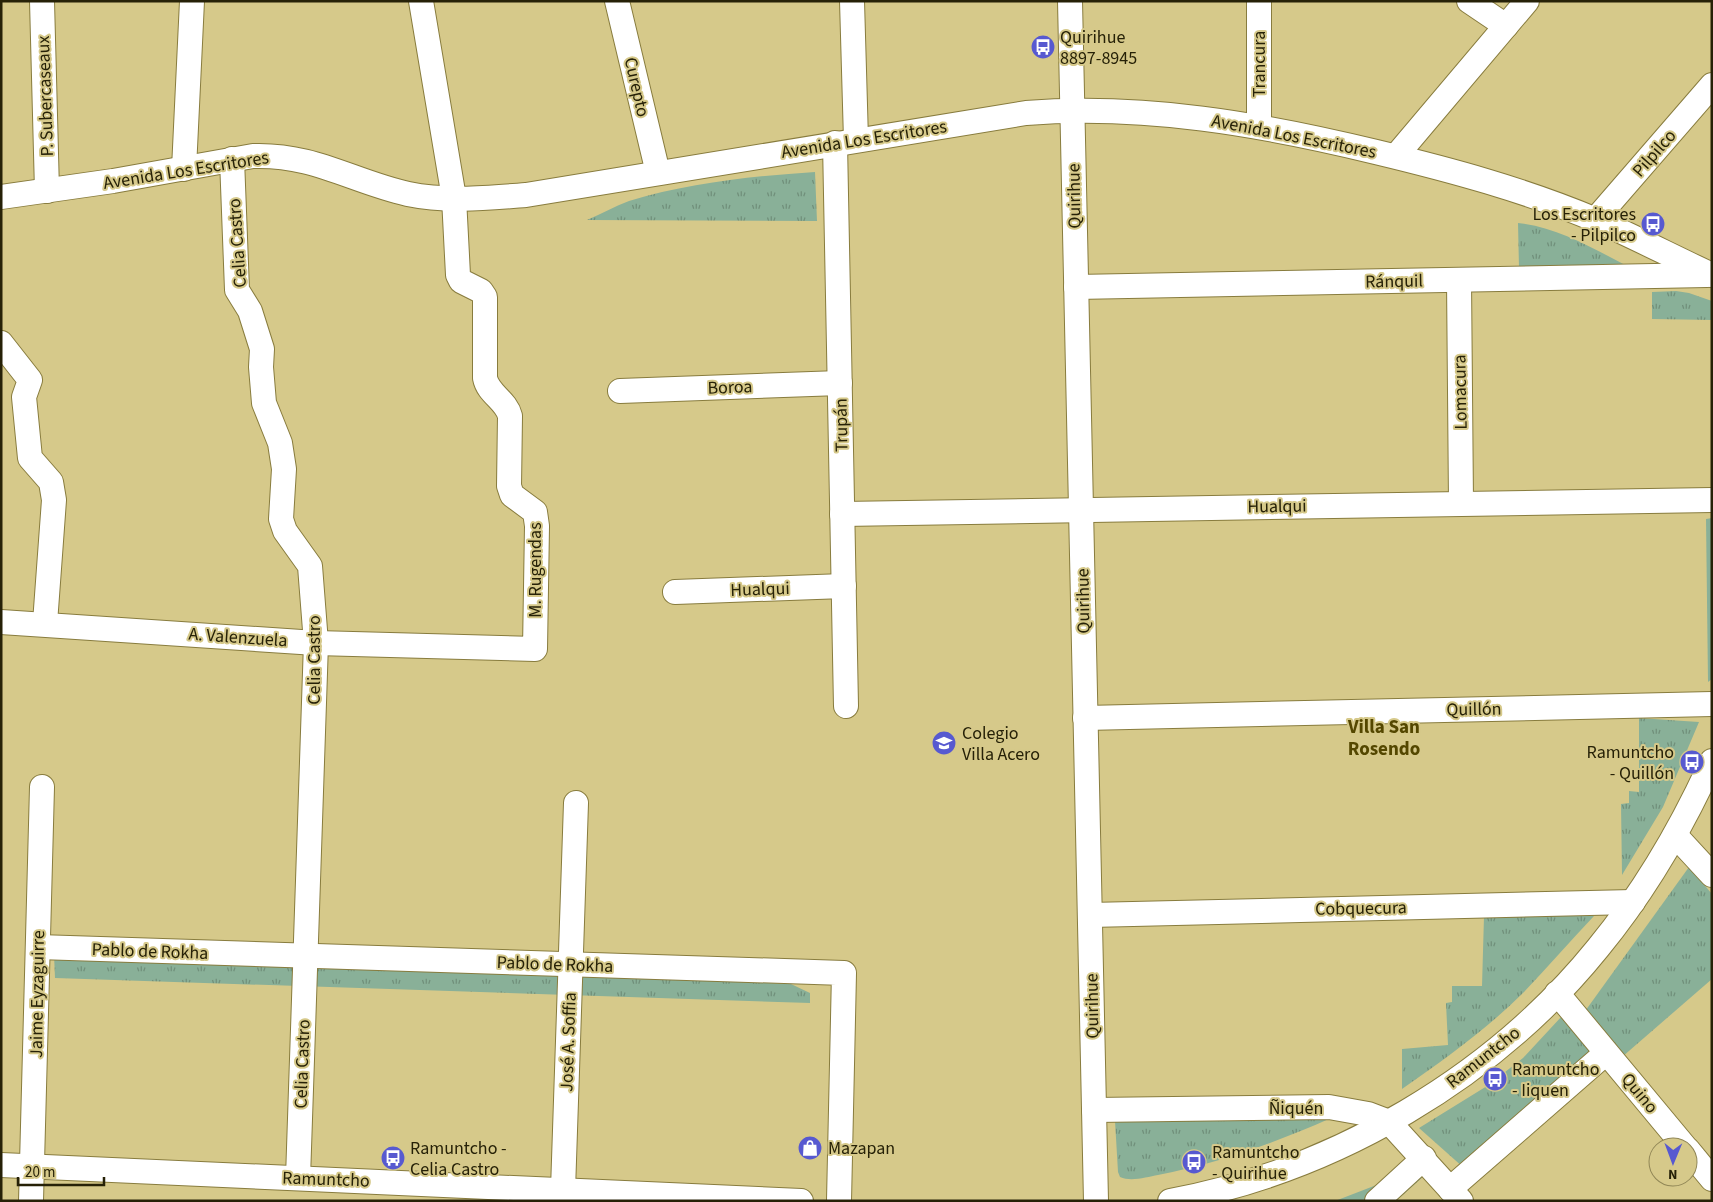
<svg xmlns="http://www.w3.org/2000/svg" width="1713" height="1202" font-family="'Source Sans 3',sans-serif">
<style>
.grass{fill:url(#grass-tufts)}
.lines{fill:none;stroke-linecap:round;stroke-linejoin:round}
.minor-casing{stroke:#887c3e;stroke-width:26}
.minor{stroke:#fff;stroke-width:24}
.labels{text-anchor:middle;stroke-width:4;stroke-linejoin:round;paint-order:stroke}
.poi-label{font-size:18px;fill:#262107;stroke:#d6c98a;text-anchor:start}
.street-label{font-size:18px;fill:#262107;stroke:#d6c98a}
.neighbourhood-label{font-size:19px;font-weight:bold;fill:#544700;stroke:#d6c98a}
</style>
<defs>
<pattern id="grass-tufts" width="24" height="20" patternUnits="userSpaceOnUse" patternTransform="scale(1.25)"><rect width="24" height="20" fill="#89b098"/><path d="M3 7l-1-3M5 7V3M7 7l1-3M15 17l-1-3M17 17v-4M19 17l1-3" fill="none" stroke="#708f7a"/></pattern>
</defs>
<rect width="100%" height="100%" fill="#d6c98a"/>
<g class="grass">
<path d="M 815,172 L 817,221 L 587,220 C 601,214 615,206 629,201 C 689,183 753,176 815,172 Z"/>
<path d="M 1518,223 C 1558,227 1594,249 1629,267 L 1519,268 Z"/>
<path d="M 1676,291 L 1689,293 L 1712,301 L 1712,320 L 1652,319 L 1652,292 Z"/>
<path d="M 1712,518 L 1712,679 L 1708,682 L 1706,519 Z"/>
<path d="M 1639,718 L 1699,722 L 1663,807 L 1622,875 L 1621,804 L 1629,803 L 1629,791 L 1639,792 Z"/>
<path d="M 1689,867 L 1712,894 L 1712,979 L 1622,1057 L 1583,1014 Z"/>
<path d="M 1484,916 L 1594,916 C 1570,941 1548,967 1524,992 C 1487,1029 1445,1059 1402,1089 L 1402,1049 L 1448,1045 L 1446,1003 L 1452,1002 L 1452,986 L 1482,986 Z"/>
<path d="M 54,954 L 791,984 L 810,993 L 810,1003 L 55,978 Z"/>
<path d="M 1562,1016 L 1594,1053 L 1464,1168 L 1419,1128 L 1487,1086 L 1523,1058 Z"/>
<path d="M 1331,1118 C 1275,1143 1218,1163 1158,1175 C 1147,1177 1131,1182 1120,1177 L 1118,1172 L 1115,1121 Z"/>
<path d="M 1405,1174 L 1425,1175 L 1396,1201 L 1335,1201 Z"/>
</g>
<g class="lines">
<defs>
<g id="minor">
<path d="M 42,1 L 47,191"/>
<path d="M 617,1 L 658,173"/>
<path d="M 852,1 L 856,140"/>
<path d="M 1070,1 L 1096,1201"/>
<path d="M 1259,1 L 1259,126"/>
<path d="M 1469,1 L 1506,26"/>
<path d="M 835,143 L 846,706"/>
<path d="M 1396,156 L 1527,1"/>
<path d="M 232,159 L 237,290 L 250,311 L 262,349 L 261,367 L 264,403 L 280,443 L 284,469 L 281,519 L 285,531 L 310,566 L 316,643 L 298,1178"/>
<path d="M 184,169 L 192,1"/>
<path d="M 1,197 L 113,181 L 253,156 C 314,154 351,181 408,194 C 446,202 487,198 526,195 L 1026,113 C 1144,104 1261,124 1376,152 C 1451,170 1525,190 1596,220 C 1635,237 1673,257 1712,275"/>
<path d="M 1595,220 L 1712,85"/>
<path d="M 1459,280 L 1461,503"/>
<path d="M 1076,287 L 1707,275"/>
<path d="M 1,343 L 30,380 L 24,397 L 30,458 L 51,482 L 54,500 L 45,623"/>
<path d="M 620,391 L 840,383"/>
<path d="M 842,514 L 1712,500"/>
<path d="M 675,592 L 844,586"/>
<path d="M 1,622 L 316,643 L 535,649 L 537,526 L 535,512 L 512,495 L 509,486 L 510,416 C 506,400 488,394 485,378 L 485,297 L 481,291 L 461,281 L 458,275 L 454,198 L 421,1"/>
<path d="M 1085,718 L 1712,704"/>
<path d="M 1675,835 L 1712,875"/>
<path d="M 1090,915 L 1633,902"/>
<path d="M 38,947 L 844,973 L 839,1201"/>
<path d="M 1557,993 L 1685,1147"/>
<path d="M 1094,1110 L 1329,1107 L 1368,1114 L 1389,1122 L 1461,1201"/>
<path d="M 1688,1150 L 1712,1179"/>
<path d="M 1,1165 L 801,1201"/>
<path d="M 1450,1189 L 1606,1053"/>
<path d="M 563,1190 L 576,803"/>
<path d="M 31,1201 L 42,787"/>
<path d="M 1170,1201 C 1334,1171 1493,1078 1598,948 C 1644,892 1682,827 1712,761"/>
<path d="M 1377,1201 L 1424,1158"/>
</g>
</defs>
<use href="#minor" class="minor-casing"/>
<use href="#minor" class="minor"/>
</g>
<defs>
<symbol id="bus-disc" viewBox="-11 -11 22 22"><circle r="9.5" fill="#5759d0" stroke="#d6c98a"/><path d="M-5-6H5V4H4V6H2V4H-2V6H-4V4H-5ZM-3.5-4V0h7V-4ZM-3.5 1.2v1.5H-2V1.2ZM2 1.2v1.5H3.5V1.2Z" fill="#fff"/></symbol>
<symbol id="school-disc" viewBox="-11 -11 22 22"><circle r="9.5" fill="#5759d0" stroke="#d6c98a"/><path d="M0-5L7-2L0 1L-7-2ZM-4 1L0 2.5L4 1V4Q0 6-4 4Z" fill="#fff"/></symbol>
<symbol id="shop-disc" viewBox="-11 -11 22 22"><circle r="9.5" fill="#5759d0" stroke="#d6c98a"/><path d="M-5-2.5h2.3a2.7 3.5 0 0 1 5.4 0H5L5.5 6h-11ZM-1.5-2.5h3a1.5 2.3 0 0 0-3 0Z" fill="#fff"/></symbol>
</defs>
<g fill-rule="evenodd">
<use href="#bus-disc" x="1029" y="33" width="28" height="28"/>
<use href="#bus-disc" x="1639" y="210" width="28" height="28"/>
<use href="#school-disc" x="930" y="729" width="28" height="28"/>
<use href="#bus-disc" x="1678" y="748" width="28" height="28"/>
<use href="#bus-disc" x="1481" y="1065" width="28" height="28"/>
<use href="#shop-disc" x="796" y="1134" width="28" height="28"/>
<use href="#bus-disc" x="379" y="1144" width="28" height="28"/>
<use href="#bus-disc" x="1180" y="1148" width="28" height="28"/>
</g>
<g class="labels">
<g class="poi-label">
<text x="1060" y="43">Quirihue<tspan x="1060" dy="21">8897-8945</tspan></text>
<text x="1636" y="220" text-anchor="end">Los Escritores<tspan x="1636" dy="21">- Pilpilco</tspan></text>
<text x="962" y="739">Colegio<tspan x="962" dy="21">Villa Acero</tspan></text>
<text x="1674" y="758" text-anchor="end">Ramuntcho<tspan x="1674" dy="21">- Quillón</tspan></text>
<text x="1512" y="1075">Ramuntcho<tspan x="1512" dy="21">- Iiquen</tspan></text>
<text x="410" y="1154">Ramuntcho -<tspan x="410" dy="21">Celia Castro</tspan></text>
<text x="828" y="1154">Mazapan</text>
<text x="1212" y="1158">Ramuntcho<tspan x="1212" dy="21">- Quirihue</tspan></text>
</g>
<g class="street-label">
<text transform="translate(1259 64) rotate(-90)" y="6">Trancura</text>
<text transform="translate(637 87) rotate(77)" y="6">Curepto</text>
<text transform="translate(45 96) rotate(-92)" y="6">P. Subercaseaux</text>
<text transform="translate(1294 136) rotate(11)" y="6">Avenida Los Escritores</text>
<text transform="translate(864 139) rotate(-9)" y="6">Avenida Los Escritores</text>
<text transform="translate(1654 153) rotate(-49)" y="6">Pilpilco</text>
<text transform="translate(186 170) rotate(-9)" y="6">Avenida Los Escritores</text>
<text transform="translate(1074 196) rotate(-91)" y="6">Quirihue</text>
<text transform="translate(237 243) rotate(-94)" y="6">Celia Castro</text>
<text transform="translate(1394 281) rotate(-1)" y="6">Ránquil</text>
<text transform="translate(730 387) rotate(-2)" y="6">Boroa</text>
<text transform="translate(1460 392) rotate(-91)" y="6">Lomacura</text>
<text transform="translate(841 425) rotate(-91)" y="6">Trupán</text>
<text transform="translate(1277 506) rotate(-1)" y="6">Hualqui</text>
<text transform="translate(535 570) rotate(-90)" y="6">M. Rugendas</text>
<text transform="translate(760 589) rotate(-2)" y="6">Hualqui</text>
<text transform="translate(1083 601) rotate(-91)" y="6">Quirihue</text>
<text transform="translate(238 637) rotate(4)" y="6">A. Valenzuela</text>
<text transform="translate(314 660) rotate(-90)" y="6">Celia Castro</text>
<text transform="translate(1474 709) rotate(-1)" y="6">Quillón</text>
<text transform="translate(1361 908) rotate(-1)" y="6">Cobquecura</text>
<text transform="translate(150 951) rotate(2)" y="6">Pablo de Rokha</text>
<text transform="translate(555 964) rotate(2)" y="6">Pablo de Rokha</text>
<text transform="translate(37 994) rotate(-89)" y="6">Jaime Eyzaguirre</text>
<text transform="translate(1092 1006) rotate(-91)" y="6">Quirihue</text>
<text transform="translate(568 1042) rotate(-88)" y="6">José A. Soffia</text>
<text transform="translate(1483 1057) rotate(-38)" y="6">Ramuntcho</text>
<text transform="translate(302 1064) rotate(-88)" y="6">Celia Castro</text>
<text transform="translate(1640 1093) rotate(50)" y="6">Quino</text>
<text x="1296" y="1114">Ñiquén</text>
<text transform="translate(326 1179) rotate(2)" y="6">Ramuntcho</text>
</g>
<g class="neighbourhood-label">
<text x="1384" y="733">Villa San<tspan x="1384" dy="22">Rosendo</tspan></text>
</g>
</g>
<rect width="1713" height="1202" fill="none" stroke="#262107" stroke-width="5"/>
<g transform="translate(1673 1162) rotate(181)"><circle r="24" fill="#d6c98a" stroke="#908656"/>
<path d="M0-4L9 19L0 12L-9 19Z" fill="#5759d0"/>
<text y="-8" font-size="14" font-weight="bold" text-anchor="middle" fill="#262107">N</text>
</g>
<path d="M18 1177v8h86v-8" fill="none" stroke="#262107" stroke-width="2.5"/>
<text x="25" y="1177" font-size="15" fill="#262107" stroke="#d6c98a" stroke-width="4" paint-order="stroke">20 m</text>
</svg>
